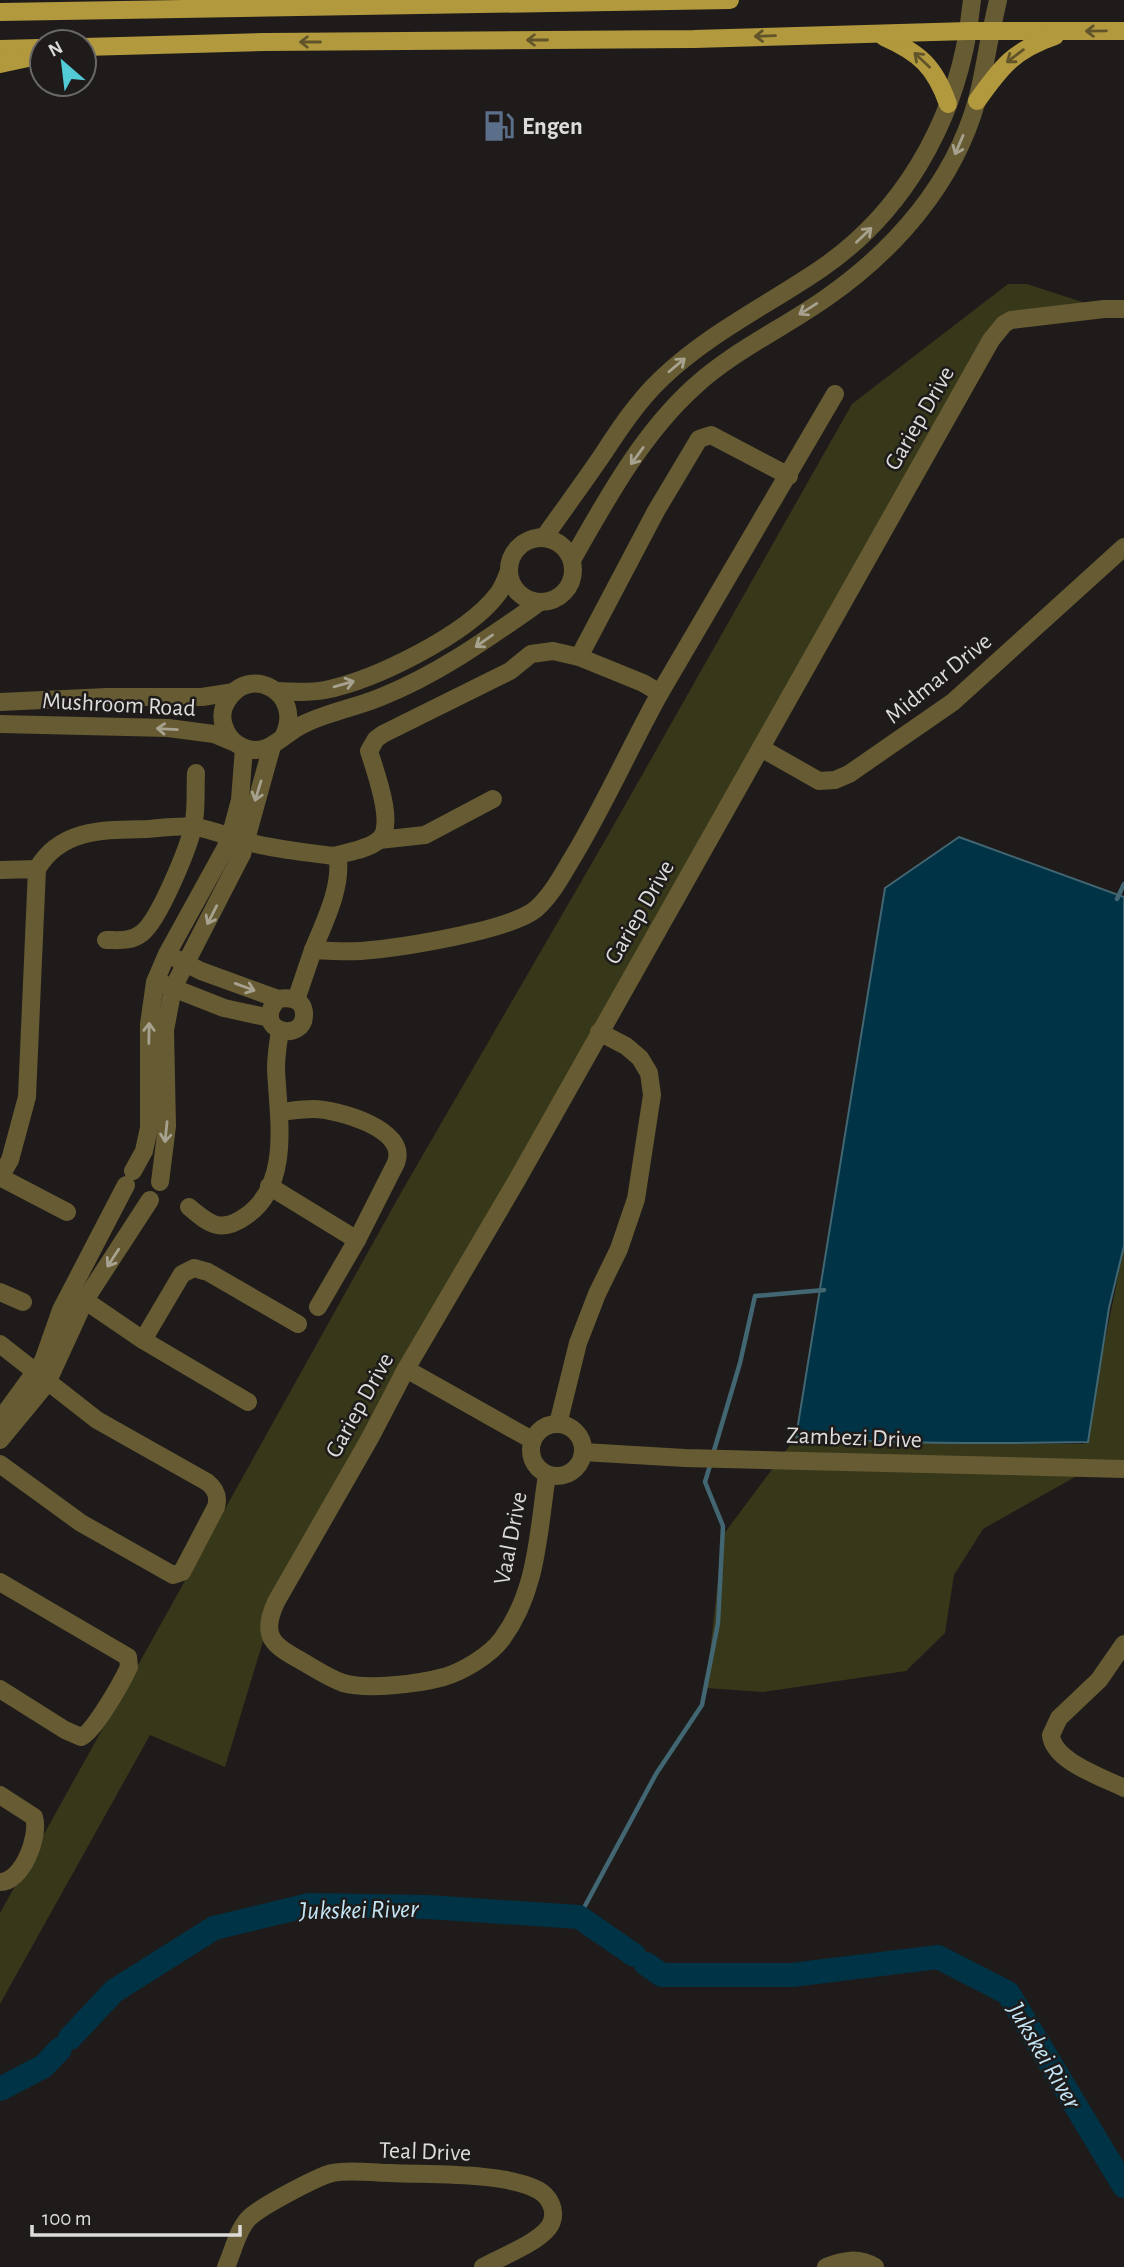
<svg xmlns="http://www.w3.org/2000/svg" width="1124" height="2267" font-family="'Alegreya Sans',sans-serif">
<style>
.green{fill:#373719}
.water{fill:#003345;stroke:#426672;stroke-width:2}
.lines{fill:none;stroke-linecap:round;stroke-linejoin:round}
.stream{stroke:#426672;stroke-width:4.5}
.river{stroke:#003345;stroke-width:24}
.minor{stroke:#665b32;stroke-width:18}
.tertiary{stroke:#665b32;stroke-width:18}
.primary{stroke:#b2993d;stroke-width:18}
.minor-bridge{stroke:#665b32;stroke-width:18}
.oneway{stroke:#61542a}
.oneway2{stroke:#a7a28f}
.labels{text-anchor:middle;stroke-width:5;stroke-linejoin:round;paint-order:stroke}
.poi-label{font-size:24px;font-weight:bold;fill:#dddcdb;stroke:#1e1b1a;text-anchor:start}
.street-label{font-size:24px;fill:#dddcdb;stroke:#1e1b1a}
.water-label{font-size:26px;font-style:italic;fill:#c3e5f5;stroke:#1e1b1a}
</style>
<rect width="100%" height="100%" fill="#1e1b1a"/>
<g class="green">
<path d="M 1008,284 L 1027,284 L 1104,309 L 997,331 L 270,1618 L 225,1767 L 150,1735 L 0,2004 L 0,1913 L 402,1191 L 607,837 L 852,404 Z"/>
<path d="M 1124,1247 L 1124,1469 L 1091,1468 L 983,1529 L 954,1575 L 945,1633 L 906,1671 L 763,1692 L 706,1688 L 723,1535 L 796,1437 L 943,1443 L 1084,1444 Z"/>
</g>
<path class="water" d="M 959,837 L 1124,897 L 1124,1246 L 1109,1308 L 1088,1442 C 990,1444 893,1444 796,1437 L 885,888 Z"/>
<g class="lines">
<g class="stream">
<path d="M 1117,899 L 1124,884"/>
<path d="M 713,1454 L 740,1363 L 755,1296 L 824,1290"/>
<path d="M 579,1917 L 656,1774 L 702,1705 L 718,1623 L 723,1526 L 705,1482 L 711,1462"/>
</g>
<g class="river">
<path d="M 646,1964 L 662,1975 L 792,1975 L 938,1957 L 1008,1993 L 1124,2186"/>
<path d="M 70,2038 L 114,1991 L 214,1928 L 309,1905 L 427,1907 L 579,1917 L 634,1955"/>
<path d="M 0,2089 L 44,2066 L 60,2049"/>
</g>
<g class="minor">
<circle cx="541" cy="570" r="32"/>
<path d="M 532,539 L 545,536 C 564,509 584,482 603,454 C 620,428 638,401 661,379 C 709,333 768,305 822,268 C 902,213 952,126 968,31"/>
<path d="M 572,560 C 606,500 642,434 694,387 C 733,351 782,329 826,298 C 895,250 954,183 977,100 C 983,78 986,55 991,32"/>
<path d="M 579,657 L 643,683 L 660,693 L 835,394"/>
<path d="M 277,691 C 293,692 309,693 325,690 C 375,680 466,635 497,595 C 503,588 506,578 509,571"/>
<path d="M 0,702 L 107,697 L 202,697 L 234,692"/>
<path d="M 0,724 L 168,728 L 214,734 L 233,742"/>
<path d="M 284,735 C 304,693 249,663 227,701 C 221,710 221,721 226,731 C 231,742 243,750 256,750 C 274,750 288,730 306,723 C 330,712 357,707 381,697 C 439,674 490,637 540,602"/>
<path d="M 761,748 L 819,781 L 835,780 L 849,774 L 953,702 L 1124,547"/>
<path d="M 232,830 L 240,800 L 244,748"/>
<path d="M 247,836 L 272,746"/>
<path d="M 379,840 L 425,835 L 493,799"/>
<path d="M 333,856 C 347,852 367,850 379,840 C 396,825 375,771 369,751 L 376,739 L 383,734 L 510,671 L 531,654 L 553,651 L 579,657 L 656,511 L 699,439 L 711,435 L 789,476"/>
<path d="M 37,869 C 61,828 105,830 147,829 C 162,828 180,825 195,827 C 215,830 233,839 252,843 C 278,850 306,852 333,856 L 338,860 C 341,890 324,923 313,950"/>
<path d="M 0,870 L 37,869 L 27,1097 L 10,1160 L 0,1177 L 67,1212"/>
<path d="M 106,940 C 119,940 131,942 142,933 C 159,920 188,849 193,827 C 197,810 195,791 196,773"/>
<path d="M 177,959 L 201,971 L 278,999 C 290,997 303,999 304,1013 C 306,1045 249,1031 278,999"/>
<path d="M 163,984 L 224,1008 L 270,1018"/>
<path d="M 296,1000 L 313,950 C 329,951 346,952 361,951 C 399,948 509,931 536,909 C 552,895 562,875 573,857 C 605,804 630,747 660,693"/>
<path d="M 279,1112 C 290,1111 302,1109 313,1109 C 337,1109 409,1129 396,1163 L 357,1240"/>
<path d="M 133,1171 L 144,1151 L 149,1128 L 149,1024 L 155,982 L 167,954 L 226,847"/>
<path d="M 160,1182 L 167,1126 L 165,1030 L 173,988 L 242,854"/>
<path d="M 269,1186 L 357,1240 L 318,1307"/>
<path d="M 189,1207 C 209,1224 221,1234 246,1216 C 292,1184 278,1117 276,1069 C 276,1056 278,1043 280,1031"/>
<path d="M 0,1292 L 23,1302"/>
<path d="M 77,1295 L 143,1340 L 248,1402"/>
<path d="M 143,1340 L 182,1274 L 194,1268 L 208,1272 L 298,1324"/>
<path d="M 0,1344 L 97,1420 L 207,1482 C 216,1489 219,1496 216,1507 L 182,1572 L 173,1575 L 81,1523 L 0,1464"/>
<path d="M 406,1369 L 532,1440"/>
<path d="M 0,1420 L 43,1361 L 61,1310 L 126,1185"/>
<circle cx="557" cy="1450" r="26"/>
<path d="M 558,1424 L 578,1343 L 597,1294 L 619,1249 L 636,1199 L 652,1095 L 649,1073 L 640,1058 L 626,1046 L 599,1032"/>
<path d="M 0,1440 L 47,1383 L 85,1300 L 150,1200"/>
<path d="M 583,1452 L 685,1458 L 1124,1469"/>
<path d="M 547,1475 C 538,1532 538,1590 502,1639 C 490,1655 464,1671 444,1677 C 418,1684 368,1690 343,1683 C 329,1678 317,1670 305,1663 C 275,1646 259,1639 276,1602 L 370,1438 L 406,1369 L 517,1180 L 991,340 L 1004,324 L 1011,320 L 1104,309 L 1124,309"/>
<path d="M 0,1582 L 128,1657 L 129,1667 C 122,1682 94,1732 81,1737 L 65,1730 L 0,1689"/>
<path d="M 1124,1644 L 1099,1680 L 1059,1718 L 1051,1735 C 1053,1761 1102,1777 1124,1788"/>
<path d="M 0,1795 L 34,1817 C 40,1837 22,1882 0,1882"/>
<path d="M 226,2267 C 233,2252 237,2231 248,2219 C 259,2207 317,2177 332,2173 C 351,2169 372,2173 391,2173 C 429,2175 505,2172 538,2190 C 549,2196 556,2209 552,2221 C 547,2240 500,2257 483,2267"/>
<path d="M 826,2267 C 843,2260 859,2257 875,2267"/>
</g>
<g class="tertiary">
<path d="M 968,31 L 972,0"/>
<path d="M 991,32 L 998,0"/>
</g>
<g class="primary">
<path d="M 0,12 L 730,0"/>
<path d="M 884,37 C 920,53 935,67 948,104"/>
<path d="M 84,47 L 265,42 L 694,39 L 968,31 L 1124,31"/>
<path d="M 0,49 L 39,48"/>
<path d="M 0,64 L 42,55"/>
<path d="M 977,101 C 1001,67 1014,50 1055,36"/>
</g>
<g class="minor-bridge">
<path d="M 226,847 L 232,830"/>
<path d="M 242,854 L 247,836"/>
</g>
</g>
<defs><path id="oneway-shaft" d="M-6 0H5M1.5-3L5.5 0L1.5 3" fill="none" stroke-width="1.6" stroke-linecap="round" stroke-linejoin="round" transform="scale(1.75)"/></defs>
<g class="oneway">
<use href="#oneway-shaft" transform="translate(1096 31) rotate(179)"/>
<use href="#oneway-shaft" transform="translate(765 36) rotate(178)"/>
<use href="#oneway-shaft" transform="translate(537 40) rotate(180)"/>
<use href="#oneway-shaft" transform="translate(310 42) rotate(180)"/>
<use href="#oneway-shaft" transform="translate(1015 56) rotate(143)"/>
<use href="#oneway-shaft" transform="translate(922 60) rotate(-137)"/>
</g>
<g class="oneway2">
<use href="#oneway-shaft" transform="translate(959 145) rotate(113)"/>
<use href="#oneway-shaft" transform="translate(864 235) rotate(-44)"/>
<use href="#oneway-shaft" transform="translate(808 309) rotate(148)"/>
<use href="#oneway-shaft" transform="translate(677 365) rotate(-40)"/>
<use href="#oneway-shaft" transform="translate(637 456) rotate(126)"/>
<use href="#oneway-shaft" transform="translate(484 641) rotate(145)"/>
<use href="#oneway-shaft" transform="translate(344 684) rotate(-16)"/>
<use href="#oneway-shaft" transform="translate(167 729) rotate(-177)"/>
<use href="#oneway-shaft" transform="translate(258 791) rotate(107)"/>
<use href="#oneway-shaft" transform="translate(212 915) rotate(117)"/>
<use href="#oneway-shaft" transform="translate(245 987) rotate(20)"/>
<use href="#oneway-shaft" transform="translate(149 1033) rotate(-89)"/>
<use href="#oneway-shaft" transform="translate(166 1132) rotate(96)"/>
<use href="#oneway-shaft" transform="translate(113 1258) rotate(123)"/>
</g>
<defs>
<symbol id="fuel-bare" viewBox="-9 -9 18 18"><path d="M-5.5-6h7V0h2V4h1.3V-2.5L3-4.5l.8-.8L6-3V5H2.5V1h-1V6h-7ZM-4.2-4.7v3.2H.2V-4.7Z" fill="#5c6f8a" stroke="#1e1b1a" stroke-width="2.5" paint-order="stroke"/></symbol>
</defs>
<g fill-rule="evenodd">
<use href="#fuel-bare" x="477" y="104" width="44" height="44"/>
</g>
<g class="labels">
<g class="poi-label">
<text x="522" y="134">Engen</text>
</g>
<g class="street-label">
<text transform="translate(919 418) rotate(-60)" y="8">Gariep Drive</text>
<text transform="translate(938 678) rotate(-39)" y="8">Midmar Drive</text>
<text transform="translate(119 704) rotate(3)" y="8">Mushroom Road</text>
<text transform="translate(639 912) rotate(-60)" y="8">Gariep Drive</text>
<text transform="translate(359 1405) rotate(-61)" y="8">Gariep Drive</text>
<text transform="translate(854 1437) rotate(2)" y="8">Zambezi Drive</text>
<text transform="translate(510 1538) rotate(-79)" y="8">Vaal Drive</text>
<text transform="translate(425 2151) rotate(2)" y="8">Teal Drive</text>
</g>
<g class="water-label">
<text transform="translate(359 1909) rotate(-1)" y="9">Jukskei River</text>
<text transform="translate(1045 2055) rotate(59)" y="9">Jukskei River</text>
</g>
</g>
<g transform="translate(63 63) rotate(332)"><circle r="33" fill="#1e1b1a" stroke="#6a6867" stroke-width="2"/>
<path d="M0-5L12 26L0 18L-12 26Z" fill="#52cbd7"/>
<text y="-10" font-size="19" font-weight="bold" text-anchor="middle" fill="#dddcdb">N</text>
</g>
<path d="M32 2225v10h208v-10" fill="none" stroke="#dddcdb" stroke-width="3.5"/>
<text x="42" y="2225" font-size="21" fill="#dddcdb" stroke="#1e1b1a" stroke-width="5" paint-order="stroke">100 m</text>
</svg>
